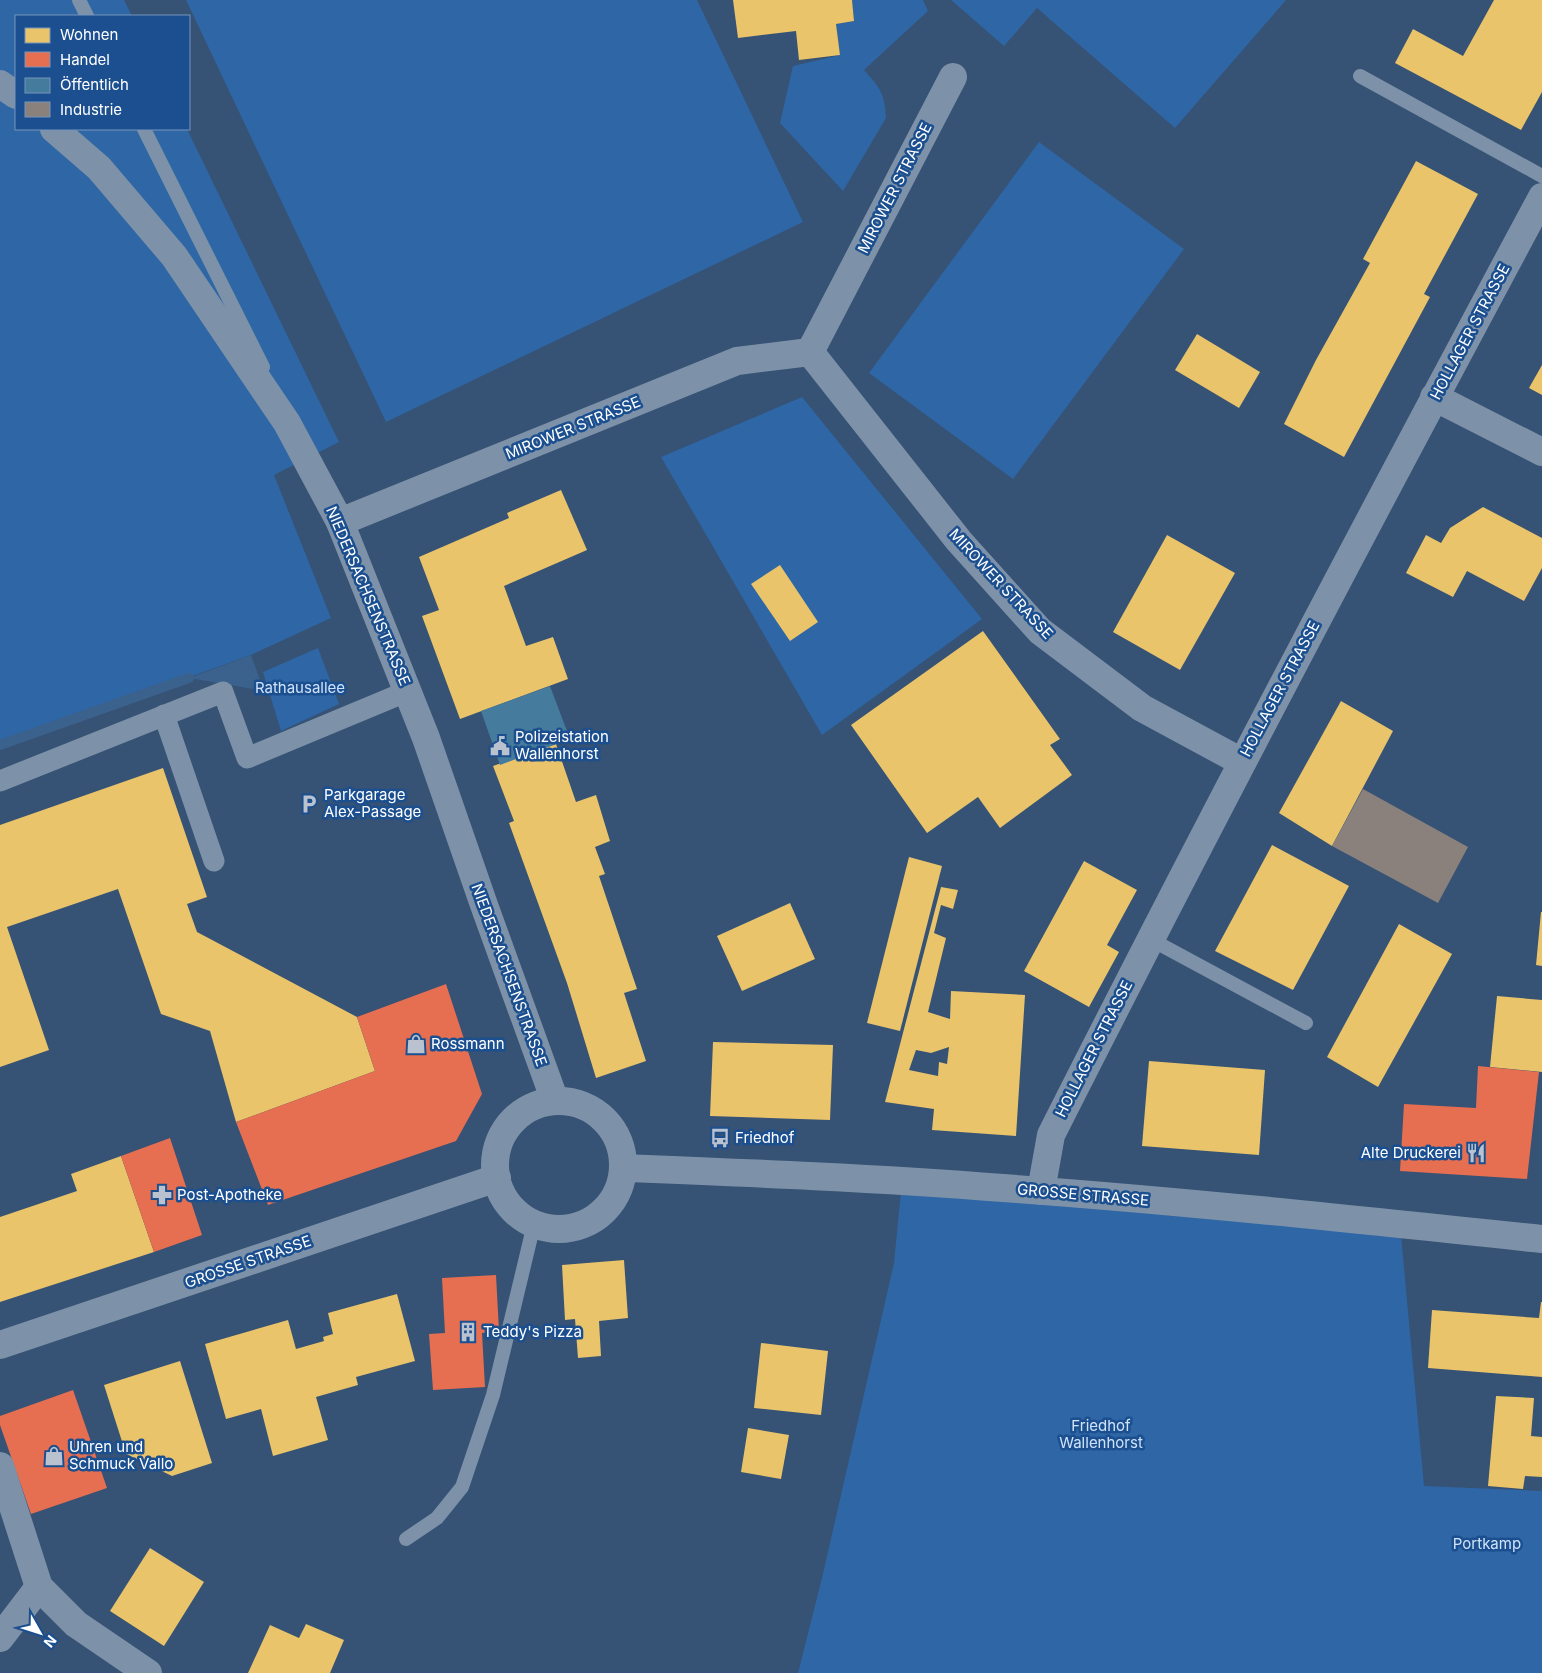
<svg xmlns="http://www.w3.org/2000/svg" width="1542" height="1673" font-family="Inter,sans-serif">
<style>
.green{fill:#2f66a5}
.water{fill:#3b618d}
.homes{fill:#e9c46a;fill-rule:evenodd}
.shops{fill:#e76f51}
.public{fill:#457b9d}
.industry{fill:#8a817c}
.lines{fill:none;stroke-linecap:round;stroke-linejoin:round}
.stream{stroke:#3b618d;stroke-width:10}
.service{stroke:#7d92a8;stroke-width:14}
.pedestrian{stroke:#7d92a8;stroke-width:21}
.minor{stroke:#7d92a8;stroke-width:28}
.tertiary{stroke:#7d92a8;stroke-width:28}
.labels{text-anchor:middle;stroke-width:5;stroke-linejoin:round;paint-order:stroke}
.street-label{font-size:15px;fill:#fff;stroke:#1b4f8f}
.park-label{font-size:15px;fill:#cfe3fa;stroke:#1b4f8f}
.poi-label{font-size:15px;fill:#fff;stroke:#1b4f8f;text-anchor:start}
</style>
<rect width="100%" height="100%" fill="#365274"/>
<g class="green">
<path d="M 0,0 L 124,0 L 132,16 L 16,16 L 16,129 L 187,129 L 339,442 L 274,475 L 331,618 L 251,655 L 0,745 Z"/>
<path d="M 186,0 L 697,0 L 803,222 L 386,422 Z"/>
<path d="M 852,0 L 923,0 L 928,11 L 864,70 C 880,88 885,93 886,118 L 843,191 L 780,123 L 793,66 L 840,55 L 836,24 L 854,21 Z"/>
<path d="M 951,0 L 1286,0 L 1175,128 L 1037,8 L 1004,46 Z"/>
<path d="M 1039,142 L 1184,249 L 1013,479 L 869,373 Z"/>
<path d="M 802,397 L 982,619 L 822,735 L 661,457 Z"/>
<path d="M 318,648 L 339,704 L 281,731 L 263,672 Z"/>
<path d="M 902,1181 L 1400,1224 L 1424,1486 L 1542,1491 L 1542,1673 L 798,1673 L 822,1578 L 894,1263 Z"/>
</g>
<path class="water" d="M 251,655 L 264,691 L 189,678 Z"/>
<g class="homes">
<path d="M 733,0 L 852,0 L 854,21 L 836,24 L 840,55 L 799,60 L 796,31 L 738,38 Z"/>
<path d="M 1494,0 L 1542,0 L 1542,92 L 1521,130 L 1395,63 L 1413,29 L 1463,56 Z"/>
<path d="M 1416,161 L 1478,194 L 1424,294 L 1430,297 L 1344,457 L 1284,424 L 1316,360 L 1370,263 L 1363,259 Z"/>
<path d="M 1197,334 L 1260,372 L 1239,408 L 1175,370 Z"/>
<path d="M 1542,365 L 1542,395 L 1529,388 Z"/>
<path d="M 561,490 L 587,550 L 504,586 L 526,646 L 553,637 L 568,679 L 460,719 L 422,616 L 439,610 L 419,557 L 509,518 L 507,513 Z"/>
<path d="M 1483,507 L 1542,538 L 1542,568 L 1524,601 L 1467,571 L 1453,597 L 1406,573 L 1426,535 L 1441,543 L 1450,528 Z"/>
<path d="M 1167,535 L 1235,573 L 1180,670 L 1113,632 Z"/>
<path d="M 780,565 L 818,622 L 790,641 L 751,584 Z"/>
<path d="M 983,631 L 1060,739 L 1050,745 L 1072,775 L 1000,828 L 978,797 L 927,833 L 851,725 Z"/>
<path d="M 1341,701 L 1393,731 L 1332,846 L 1279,813 Z"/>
<path d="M 556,744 L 576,802 L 596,795 L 610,841 L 595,847 L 605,874 L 599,876 L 637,989 L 624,993 L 646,1061 L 596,1078 L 567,983 L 509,823 L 514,821 L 493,766 Z"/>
<path d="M 163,768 L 207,897 L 187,904 L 197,932 L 357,1017 L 375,1071 L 236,1122 L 210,1031 L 161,1014 L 118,889 L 7,927 L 49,1050 L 0,1067 L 0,825 Z"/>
<path d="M 1272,845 L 1349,886 L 1293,990 L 1215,951 Z"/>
<path d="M 909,857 L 942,866 L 900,1031 L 867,1023 Z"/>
<path d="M 1084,861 L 1137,890 L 1107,945 L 1119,952 L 1089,1007 L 1024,971 Z"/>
<path d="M 941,887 L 958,890 L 953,909 L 941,905 L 934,933 L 946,938 L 928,1012 L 950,1019 L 951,991 L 1025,995 L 1016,1136 L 932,1130 L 934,1109 L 885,1102 ZM 949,1047 L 947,1064 L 939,1062 L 938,1076 L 909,1070 L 916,1050 L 931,1053 Z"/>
<path d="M 790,903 L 815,959 L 742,991 L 717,936 Z"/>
<path d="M 1541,912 L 1542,912 L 1542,966 L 1536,965 Z"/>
<path d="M 1399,924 L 1452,954 L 1378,1087 L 1327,1057 Z"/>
<path d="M 1497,996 L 1542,1000 L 1542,1072 L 1490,1067 Z"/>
<path d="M 713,1042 L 833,1045 L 830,1120 L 710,1116 Z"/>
<path d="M 1149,1061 L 1265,1070 L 1259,1155 L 1142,1146 Z"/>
<path d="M 121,1156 L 154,1252 L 0,1302 L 0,1217 L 77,1191 L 71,1174 Z"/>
<path d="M 624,1260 L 628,1318 L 599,1321 L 601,1356 L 578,1358 L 575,1319 L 565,1320 L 562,1265 Z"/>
<path d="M 397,1294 L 415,1361 L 356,1377 L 358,1385 L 316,1397 L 328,1440 L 273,1456 L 261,1409 L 226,1419 L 205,1344 L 288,1320 L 296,1349 L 324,1341 L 323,1337 L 333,1334 L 328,1313 Z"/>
<path d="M 1541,1302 L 1542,1302 L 1542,1377 L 1428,1368 L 1432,1310 L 1539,1318 Z"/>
<path d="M 761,1343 L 828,1351 L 821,1415 L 754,1408 Z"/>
<path d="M 180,1361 L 212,1463 L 172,1476 L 126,1454 L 104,1385 Z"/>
<path d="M 1496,1396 L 1534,1398 L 1531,1436 L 1542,1437 L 1542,1477 L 1525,1476 L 1523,1489 L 1488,1486 Z"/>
<path d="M 748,1428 L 789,1435 L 781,1479 L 741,1472 Z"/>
<path d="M 150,1548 L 204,1582 L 164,1646 L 110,1611 Z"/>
<path d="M 306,1624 L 344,1640 L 330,1673 L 248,1673 L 270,1625 L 299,1638 Z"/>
</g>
<g class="shops">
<path d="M 446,984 L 482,1094 L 456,1141 L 268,1205 L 236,1122 L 375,1071 L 357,1017 Z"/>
<path d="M 1478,1066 L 1539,1072 L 1527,1179 L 1400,1171 L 1404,1104 L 1476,1108 Z"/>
<path d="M 170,1138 L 202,1235 L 154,1252 L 121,1156 Z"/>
<path d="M 496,1275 L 499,1331 L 482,1333 L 485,1387 L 433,1390 L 429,1334 L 445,1333 L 442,1278 Z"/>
<path d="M 73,1390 L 107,1488 L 31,1514 L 0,1425 L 0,1416 Z"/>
</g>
<path class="public" d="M 550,686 L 570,739 L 500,765 L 481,711 Z"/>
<path class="industry" d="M 1363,789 L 1468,847 L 1438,903 L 1332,846 Z"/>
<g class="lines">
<path class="stream" d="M 0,745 L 189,678"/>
<g class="service">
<path d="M 79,0 L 87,16"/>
<path d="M 1360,76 L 1542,176"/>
<path d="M 144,129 L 263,367"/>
<path d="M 1150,939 L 1306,1023"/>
<path d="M 406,1539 L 437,1518 L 462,1487 L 493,1395 L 534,1224"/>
</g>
<g class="pedestrian">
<path d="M 164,715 L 214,861"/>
<path d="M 0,781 L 223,692 L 247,758 L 408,691"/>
</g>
<g class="minor">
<path d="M 0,84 L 16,95"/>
<path d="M 54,129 L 99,168 L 174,256 L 287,423 L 340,522 L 426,738 L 484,905 L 555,1101"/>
<path d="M 810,352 L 953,77"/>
<path d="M 1434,397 L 1542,452"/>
<path d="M 340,522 L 737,361 L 810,352 L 959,541 L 1040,631 L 1142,708 L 1242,762"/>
<path d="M 0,1466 L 39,1587 L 76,1624 L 148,1673"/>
<path d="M 0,1638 L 39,1587"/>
</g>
<g class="tertiary">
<circle cx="559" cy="1165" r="64"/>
<path d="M 624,1168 C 750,1173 877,1178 1003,1188 C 1183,1201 1362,1220 1542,1239"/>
<path d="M 1041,1191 L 1051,1135 C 1210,820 1375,508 1542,197"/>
<path d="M 0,1345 L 497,1178"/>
</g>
</g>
<defs>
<symbol id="civic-bare" viewBox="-9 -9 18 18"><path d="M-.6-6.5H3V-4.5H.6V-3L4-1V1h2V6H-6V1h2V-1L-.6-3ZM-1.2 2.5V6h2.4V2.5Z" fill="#b9c2ce" stroke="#1b4f8f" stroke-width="2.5" paint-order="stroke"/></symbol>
<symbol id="parking-bare" viewBox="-9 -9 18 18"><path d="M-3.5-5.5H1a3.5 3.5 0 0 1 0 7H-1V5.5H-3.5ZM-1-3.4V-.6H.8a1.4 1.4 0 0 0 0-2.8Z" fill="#b9c2ce" stroke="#1b4f8f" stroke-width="2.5" paint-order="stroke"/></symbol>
<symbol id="shop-bare" viewBox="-9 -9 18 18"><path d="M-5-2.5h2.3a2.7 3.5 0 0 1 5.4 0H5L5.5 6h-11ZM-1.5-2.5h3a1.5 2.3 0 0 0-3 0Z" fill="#b9c2ce" stroke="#1b4f8f" stroke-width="2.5" paint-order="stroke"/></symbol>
<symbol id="bus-bare" viewBox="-9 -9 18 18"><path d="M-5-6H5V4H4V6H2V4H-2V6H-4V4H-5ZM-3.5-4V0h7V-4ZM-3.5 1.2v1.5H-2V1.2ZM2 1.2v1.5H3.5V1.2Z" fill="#b9c2ce" stroke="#1b4f8f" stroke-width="2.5" paint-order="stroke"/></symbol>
<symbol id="restaurant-bare" viewBox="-9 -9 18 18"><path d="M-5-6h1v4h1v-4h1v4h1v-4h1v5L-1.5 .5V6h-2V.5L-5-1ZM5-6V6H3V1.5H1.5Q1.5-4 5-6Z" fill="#b9c2ce" stroke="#1b4f8f" stroke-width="2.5" paint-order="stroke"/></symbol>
<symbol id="pharmacy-bare" viewBox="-9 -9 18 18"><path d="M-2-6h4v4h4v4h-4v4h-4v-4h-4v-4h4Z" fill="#b9c2ce" stroke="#1b4f8f" stroke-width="2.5" paint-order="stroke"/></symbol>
<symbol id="building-bare" viewBox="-9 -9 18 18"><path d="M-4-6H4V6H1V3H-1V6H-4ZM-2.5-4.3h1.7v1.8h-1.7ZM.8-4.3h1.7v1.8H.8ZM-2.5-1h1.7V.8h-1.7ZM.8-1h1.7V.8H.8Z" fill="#b9c2ce" stroke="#1b4f8f" stroke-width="2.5" paint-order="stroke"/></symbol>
</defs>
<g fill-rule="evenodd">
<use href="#civic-bare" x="486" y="732" width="28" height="28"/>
<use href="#parking-bare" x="295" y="790" width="28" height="28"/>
<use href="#shop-bare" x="402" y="1030" width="28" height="28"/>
<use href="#bus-bare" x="706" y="1124" width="28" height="28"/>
<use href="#restaurant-bare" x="1462" y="1139" width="28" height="28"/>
<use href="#pharmacy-bare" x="148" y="1181" width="28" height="28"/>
<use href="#building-bare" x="454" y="1318" width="28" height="28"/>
<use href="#shop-bare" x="40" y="1442" width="28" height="28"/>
</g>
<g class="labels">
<g class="street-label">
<text transform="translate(895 188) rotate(-63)" y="5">MIROWER STRASSE</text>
<text transform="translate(1470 332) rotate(-62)" y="5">HOLLAGER STRASSE</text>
<text transform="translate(573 428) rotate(-22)" y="5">MIROWER STRASSE</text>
<text transform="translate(1001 584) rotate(47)" y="5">MIROWER STRASSE</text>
<text transform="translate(368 596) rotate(67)" y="5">NIEDERSACHSENSTRASSE</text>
<text transform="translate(1280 689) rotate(-62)" y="5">HOLLAGER STRASSE</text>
<text transform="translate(509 975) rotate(70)" y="5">NIEDERSACHSENSTRASSE</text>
<text transform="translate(1094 1049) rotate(-63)" y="5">HOLLAGER STRASSE</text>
<text transform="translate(1083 1195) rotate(5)" y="5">GROSSE STRASSE</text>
<text transform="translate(248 1262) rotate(-19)" y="5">GROSSE STRASSE</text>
</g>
<g class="park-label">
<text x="300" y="693">Rathausallee</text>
<text x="1101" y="1431">Friedhof<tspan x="1101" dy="17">Wallenhorst</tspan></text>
<text x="1487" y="1549">Portkamp</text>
</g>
<g class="poi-label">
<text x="515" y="742">Polizeistation<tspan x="515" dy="17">Wallenhorst</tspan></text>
<text x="324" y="800">Parkgarage<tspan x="324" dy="17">Alex-Passage</tspan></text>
<text x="431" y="1049">Rossmann</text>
<text x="735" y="1143">Friedhof</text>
<text x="1461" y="1158" text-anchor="end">Alte Druckerei</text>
<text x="177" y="1200">Post-Apotheke</text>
<text x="483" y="1337">Teddy's Pizza</text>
<text x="69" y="1452">Uhren und<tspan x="69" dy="17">Schmuck Vallo</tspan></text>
</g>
</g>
<rect x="15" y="15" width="175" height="115" fill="#1b4f8f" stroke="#7695bc"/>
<rect x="25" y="28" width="25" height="15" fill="#e9c46a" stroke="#7695bc"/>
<text x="60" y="40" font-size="15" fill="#ffffff">Wohnen</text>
<rect x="25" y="52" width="25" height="15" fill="#e76f51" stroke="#7695bc"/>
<text x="60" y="65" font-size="15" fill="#ffffff">Handel</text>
<rect x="25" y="78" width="25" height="15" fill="#457b9d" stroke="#7695bc"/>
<text x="60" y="90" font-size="15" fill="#ffffff">Öffentlich</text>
<rect x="25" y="102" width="25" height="15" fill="#8a817c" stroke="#7695bc"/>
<text x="60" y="115" font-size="15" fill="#ffffff">Industrie</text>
<g transform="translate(40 1633) rotate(129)" stroke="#1b4f8f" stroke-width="4" paint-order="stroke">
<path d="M0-4L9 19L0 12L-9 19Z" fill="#ffffff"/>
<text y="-8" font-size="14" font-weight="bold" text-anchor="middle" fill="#ffffff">N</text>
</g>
</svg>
